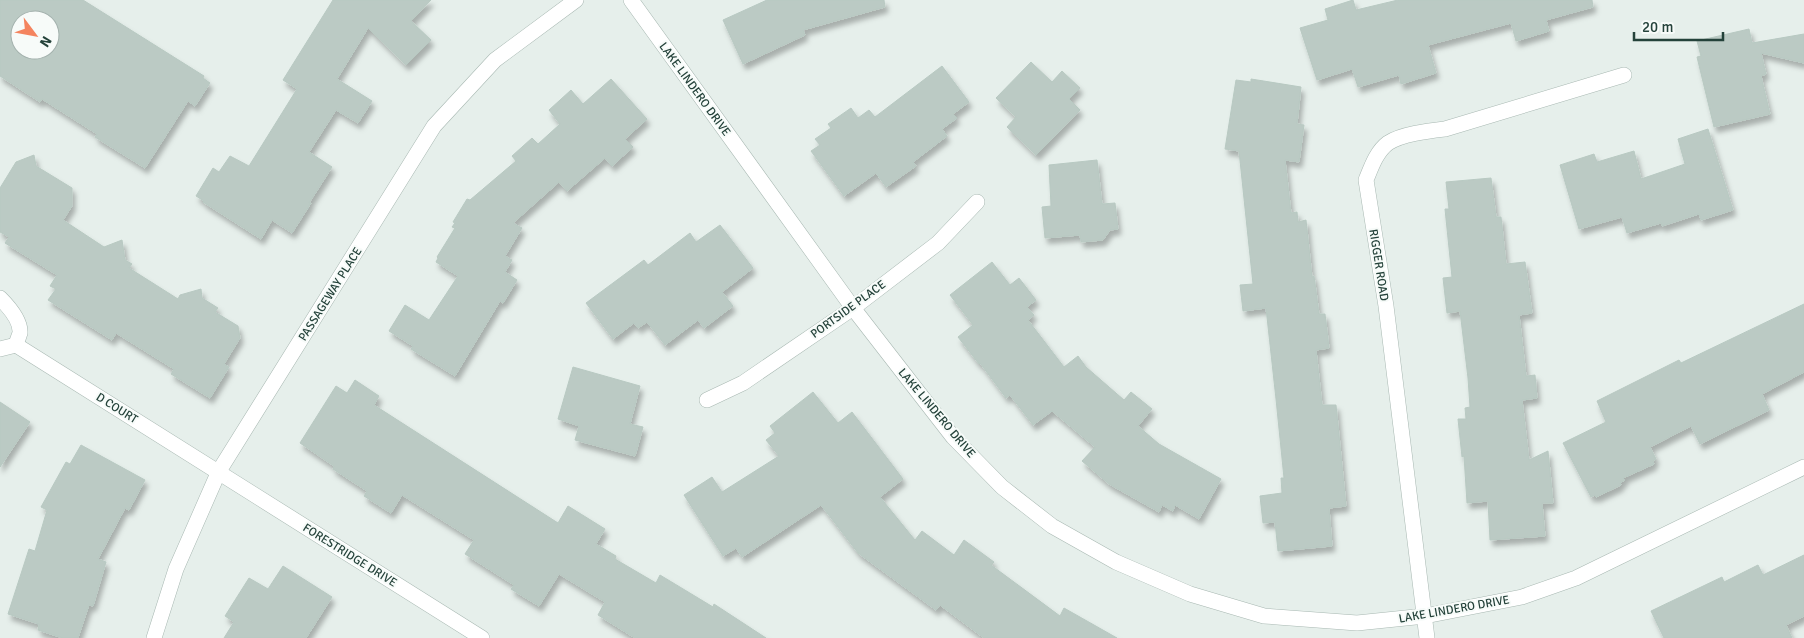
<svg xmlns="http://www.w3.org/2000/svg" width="1804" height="638" font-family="Signika,sans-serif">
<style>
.building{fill:#bbcac4;stroke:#b8c9c2;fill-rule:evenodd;filter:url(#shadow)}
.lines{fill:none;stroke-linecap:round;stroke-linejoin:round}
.minor-casing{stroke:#a8b8b2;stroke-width:16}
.minor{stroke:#fff;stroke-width:15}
.labels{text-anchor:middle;stroke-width:4;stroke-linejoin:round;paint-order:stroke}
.street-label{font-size:12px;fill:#24423a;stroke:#f7fbf9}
</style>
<defs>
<filter id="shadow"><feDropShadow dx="3" dy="5.5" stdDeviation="2.5" flood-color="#0004"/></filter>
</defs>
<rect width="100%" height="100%" fill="#e6efeb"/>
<g class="building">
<path d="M 0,0 L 83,0 L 204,76 L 203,78 L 210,83 L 195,106 L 188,101 L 145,168 L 95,137 L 97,134 L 42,99 L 40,102 L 0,76 ZM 20,20 L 50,20 L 50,50 L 20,50 Z"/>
<path d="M 333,0 L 431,0 L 411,21 L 431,40 L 406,65 L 368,28 L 337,79 L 372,101 L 358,123 L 336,110 L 309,152 L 332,167 L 309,203 L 311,203 L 292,233 L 272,220 L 261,239 L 203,202 L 204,201 L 196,196 L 213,168 L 219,172 L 230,156 L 249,166 L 297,89 L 283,80 Z"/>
<path d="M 767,0 L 884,0 L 885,7 L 803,30 L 805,35 L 743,64 L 723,20 Z"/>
<path d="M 1353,0 L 1356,10 L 1398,0 L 1592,0 L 1593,7 L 1546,20 L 1549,31 L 1516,41 L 1511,23 L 1428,45 L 1436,73 L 1401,84 L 1399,75 L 1358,87 L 1352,69 L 1317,80 L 1300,28 L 1328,20 L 1325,9 Z"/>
<path d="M 1749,29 L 1752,43 L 1804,34 L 1804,63 L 1761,53 L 1766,74 L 1761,76 L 1770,114 L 1714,127 L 1697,57 L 1701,56 L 1697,41 Z"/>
<path d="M 1031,62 L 1052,82 L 1062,71 L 1080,88 L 1069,99 L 1080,110 L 1036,155 L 1007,127 L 1016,117 L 996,98 Z"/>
<path d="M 942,66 L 969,102 L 953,114 L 957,118 L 942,129 L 947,136 L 913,162 L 916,166 L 886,187 L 876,173 L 844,196 L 811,151 L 820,145 L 815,139 L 831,128 L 828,124 L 851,108 L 858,118 L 869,110 L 875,117 Z"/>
<path d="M 611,79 L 647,119 L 625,139 L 633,147 L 612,166 L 605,158 L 567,191 L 559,182 L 513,223 L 522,228 L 505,256 L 512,260 L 505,272 L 517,280 L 503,303 L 500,301 L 455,376 L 411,349 L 413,346 L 389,331 L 405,305 L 429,320 L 458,276 L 436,262 L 438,258 L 437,257 L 455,228 L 452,227 L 455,223 L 453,222 L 467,199 L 470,200 L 516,161 L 512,156 L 532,138 L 538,144 L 560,124 L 549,110 L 571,90 L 583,104 Z"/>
<path d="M 1251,79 L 1301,87 L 1297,124 L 1304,125 L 1299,162 L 1285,160 L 1291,213 L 1297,212 L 1298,222 L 1306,220 L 1312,277 L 1314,276 L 1319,314 L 1325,314 L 1329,348 L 1316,350 L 1322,405 L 1336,405 L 1346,506 L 1329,508 L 1332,546 L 1278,551 L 1275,522 L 1263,523 L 1260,496 L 1282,493 L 1281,478 L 1284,478 L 1276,399 L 1266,308 L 1243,311 L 1240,285 L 1253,284 L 1239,151 L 1225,149 L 1236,80 L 1251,82 Z"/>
<path d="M 1708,129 L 1733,210 L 1701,220 L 1699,214 L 1662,226 L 1661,223 L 1627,233 L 1622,217 L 1579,229 L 1560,165 L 1594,154 L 1597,162 L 1634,151 L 1641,179 L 1685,164 L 1678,139 Z"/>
<path d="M 34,155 L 36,166 L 72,188 L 72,206 L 63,220 L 104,247 L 122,240 L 125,260 L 132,264 L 129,268 L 178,299 L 180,295 L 201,289 L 202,298 L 218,308 L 215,312 L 238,326 L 240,338 L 224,364 L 229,367 L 210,398 L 171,374 L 174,369 L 116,333 L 112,340 L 48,300 L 56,289 L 50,286 L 57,275 L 5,243 L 9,237 L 0,232 L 0,188 L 16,162 Z"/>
<path d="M 1097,160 L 1102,204 L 1115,203 L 1118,229 L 1110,230 L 1103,240 L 1081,242 L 1080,235 L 1045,238 L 1042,207 L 1051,206 L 1049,165 Z"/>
<path d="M 1491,178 L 1496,217 L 1501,217 L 1506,264 L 1525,262 L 1532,313 L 1519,315 L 1526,376 L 1535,375 L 1537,398 L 1522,400 L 1529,460 L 1548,451 L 1553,503 L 1542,503 L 1545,536 L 1490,540 L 1488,501 L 1467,503 L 1464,456 L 1462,457 L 1458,419 L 1466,419 L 1465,408 L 1470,407 L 1468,378 L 1460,311 L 1447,313 L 1443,278 L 1452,277 L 1445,209 L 1449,209 L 1446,182 Z"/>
<path d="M 720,225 L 753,268 L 722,292 L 733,306 L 704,328 L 698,320 L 665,345 L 647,322 L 638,328 L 634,323 L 613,339 L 586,303 L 644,260 L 648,265 L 690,233 L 696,242 Z"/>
<path d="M 992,262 L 1010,285 L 1019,278 L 1036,300 L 1027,307 L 1034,315 L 1028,320 L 1064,367 L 1078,356 L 1086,367 L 1124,400 L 1131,392 L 1152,409 L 1138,426 L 1159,444 L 1221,479 L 1199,519 L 1175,505 L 1173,511 L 1162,505 L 1159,512 L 1109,484 L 1082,461 L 1095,447 L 1052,411 L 1033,425 L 1010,395 L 1006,398 L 980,363 L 979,364 L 958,337 L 973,325 L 950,295 Z"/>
<path d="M 1804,304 L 1804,372 L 1762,394 L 1769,410 L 1700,444 L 1691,426 L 1650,447 L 1656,459 L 1653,461 L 1654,464 L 1623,478 L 1625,480 L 1620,483 L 1621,485 L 1596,497 L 1595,495 L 1591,497 L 1563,443 L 1606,422 L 1597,401 L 1679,360 L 1681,363 Z"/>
<path d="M 573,367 L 640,386 L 630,424 L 643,427 L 635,456 L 575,440 L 579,426 L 558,419 Z"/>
<path d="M 355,380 L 379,396 L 374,405 L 558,523 L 568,506 L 605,529 L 596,544 L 616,556 L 615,559 L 656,583 L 660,575 L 713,607 L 714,604 L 766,638 L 635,638 L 598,615 L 605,602 L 559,574 L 539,606 L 511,589 L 514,585 L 465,554 L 474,540 L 402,495 L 391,513 L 364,496 L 367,491 L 333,469 L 334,466 L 300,443 L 336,386 L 347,393 Z"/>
<path d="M 813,392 L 838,423 L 852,412 L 903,479 L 880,497 L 915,540 L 922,531 L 954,555 L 964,540 L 994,562 L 991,565 L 1060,616 L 1064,608 L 1117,638 L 984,638 L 940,605 L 936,610 L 858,553 L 821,505 L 742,557 L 736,548 L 723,556 L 684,495 L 712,477 L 722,492 L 779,456 L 766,440 L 775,433 L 770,426 Z"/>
<path d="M 0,402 L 30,422 L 0,467 Z"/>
<path d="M 81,445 L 145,480 L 129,510 L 125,508 L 98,559 L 106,562 L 93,606 L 89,605 L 78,638 L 63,638 L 38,630 L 39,624 L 8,614 L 29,549 L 35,551 L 47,510 L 41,507 L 66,462 L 70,464 Z"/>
<path d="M 1804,555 L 1804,616 L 1786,625 L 1792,638 L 1664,638 L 1651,611 L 1722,577 L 1724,582 L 1758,565 L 1763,575 Z"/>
<path d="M 283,566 L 332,597 L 306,638 L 224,638 L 234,622 L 225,616 L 249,578 L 268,589 Z"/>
</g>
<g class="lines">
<defs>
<g id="minor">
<path d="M 631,0 L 853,308 L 953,437 L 1002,487 L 1052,526 L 1116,562 L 1190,594 L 1264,616 L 1357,623 L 1425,616 L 1522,597 L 1576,578 L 1804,467"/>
<path d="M 0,298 C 8,306 21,320 20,333 C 19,336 17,341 16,345"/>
<path d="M 16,345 L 482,638"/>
<path d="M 0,349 L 16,345"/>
<path d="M 707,400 L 743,383 L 853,308 L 938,243 L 977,202"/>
<path d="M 154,638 L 176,569 L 219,471 L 434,126 L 495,60 L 576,0"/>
<path d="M 1427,638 L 1386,306 L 1366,180 C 1371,168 1376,152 1388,143 C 1402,134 1428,131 1445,129 L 1624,75"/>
</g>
</defs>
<use href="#minor" class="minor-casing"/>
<use href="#minor" class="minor"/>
</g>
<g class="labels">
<g class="street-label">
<text transform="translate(695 89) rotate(54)" y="4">LAKE LINDERO DRIVE</text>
<text transform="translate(1379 265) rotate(81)" y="4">RIGGER ROAD</text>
<text transform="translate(330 294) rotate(-58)" y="4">PASSAGEWAY PLACE</text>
<text transform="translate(848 309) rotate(-36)" y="4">PORTSIDE PLACE</text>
<text transform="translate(117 408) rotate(32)" y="4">D COURT</text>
<text transform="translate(937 413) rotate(50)" y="4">LAKE LINDERO DRIVE</text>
<text transform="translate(350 555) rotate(32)" y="4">FORESTRIDGE DRIVE</text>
<text transform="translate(1454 609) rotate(-10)" y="4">LAKE LINDERO DRIVE</text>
</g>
</g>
<g transform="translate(35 35) rotate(122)"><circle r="24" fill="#f7fbf9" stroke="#a3b1ad"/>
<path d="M0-4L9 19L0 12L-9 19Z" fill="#f4845f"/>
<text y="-8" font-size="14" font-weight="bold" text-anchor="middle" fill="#24423a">N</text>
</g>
<path d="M1634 32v8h89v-8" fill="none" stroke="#24423a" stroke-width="2.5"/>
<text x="1642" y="32" font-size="15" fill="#24423a" stroke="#f7fbf9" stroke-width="4" paint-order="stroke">20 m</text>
</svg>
